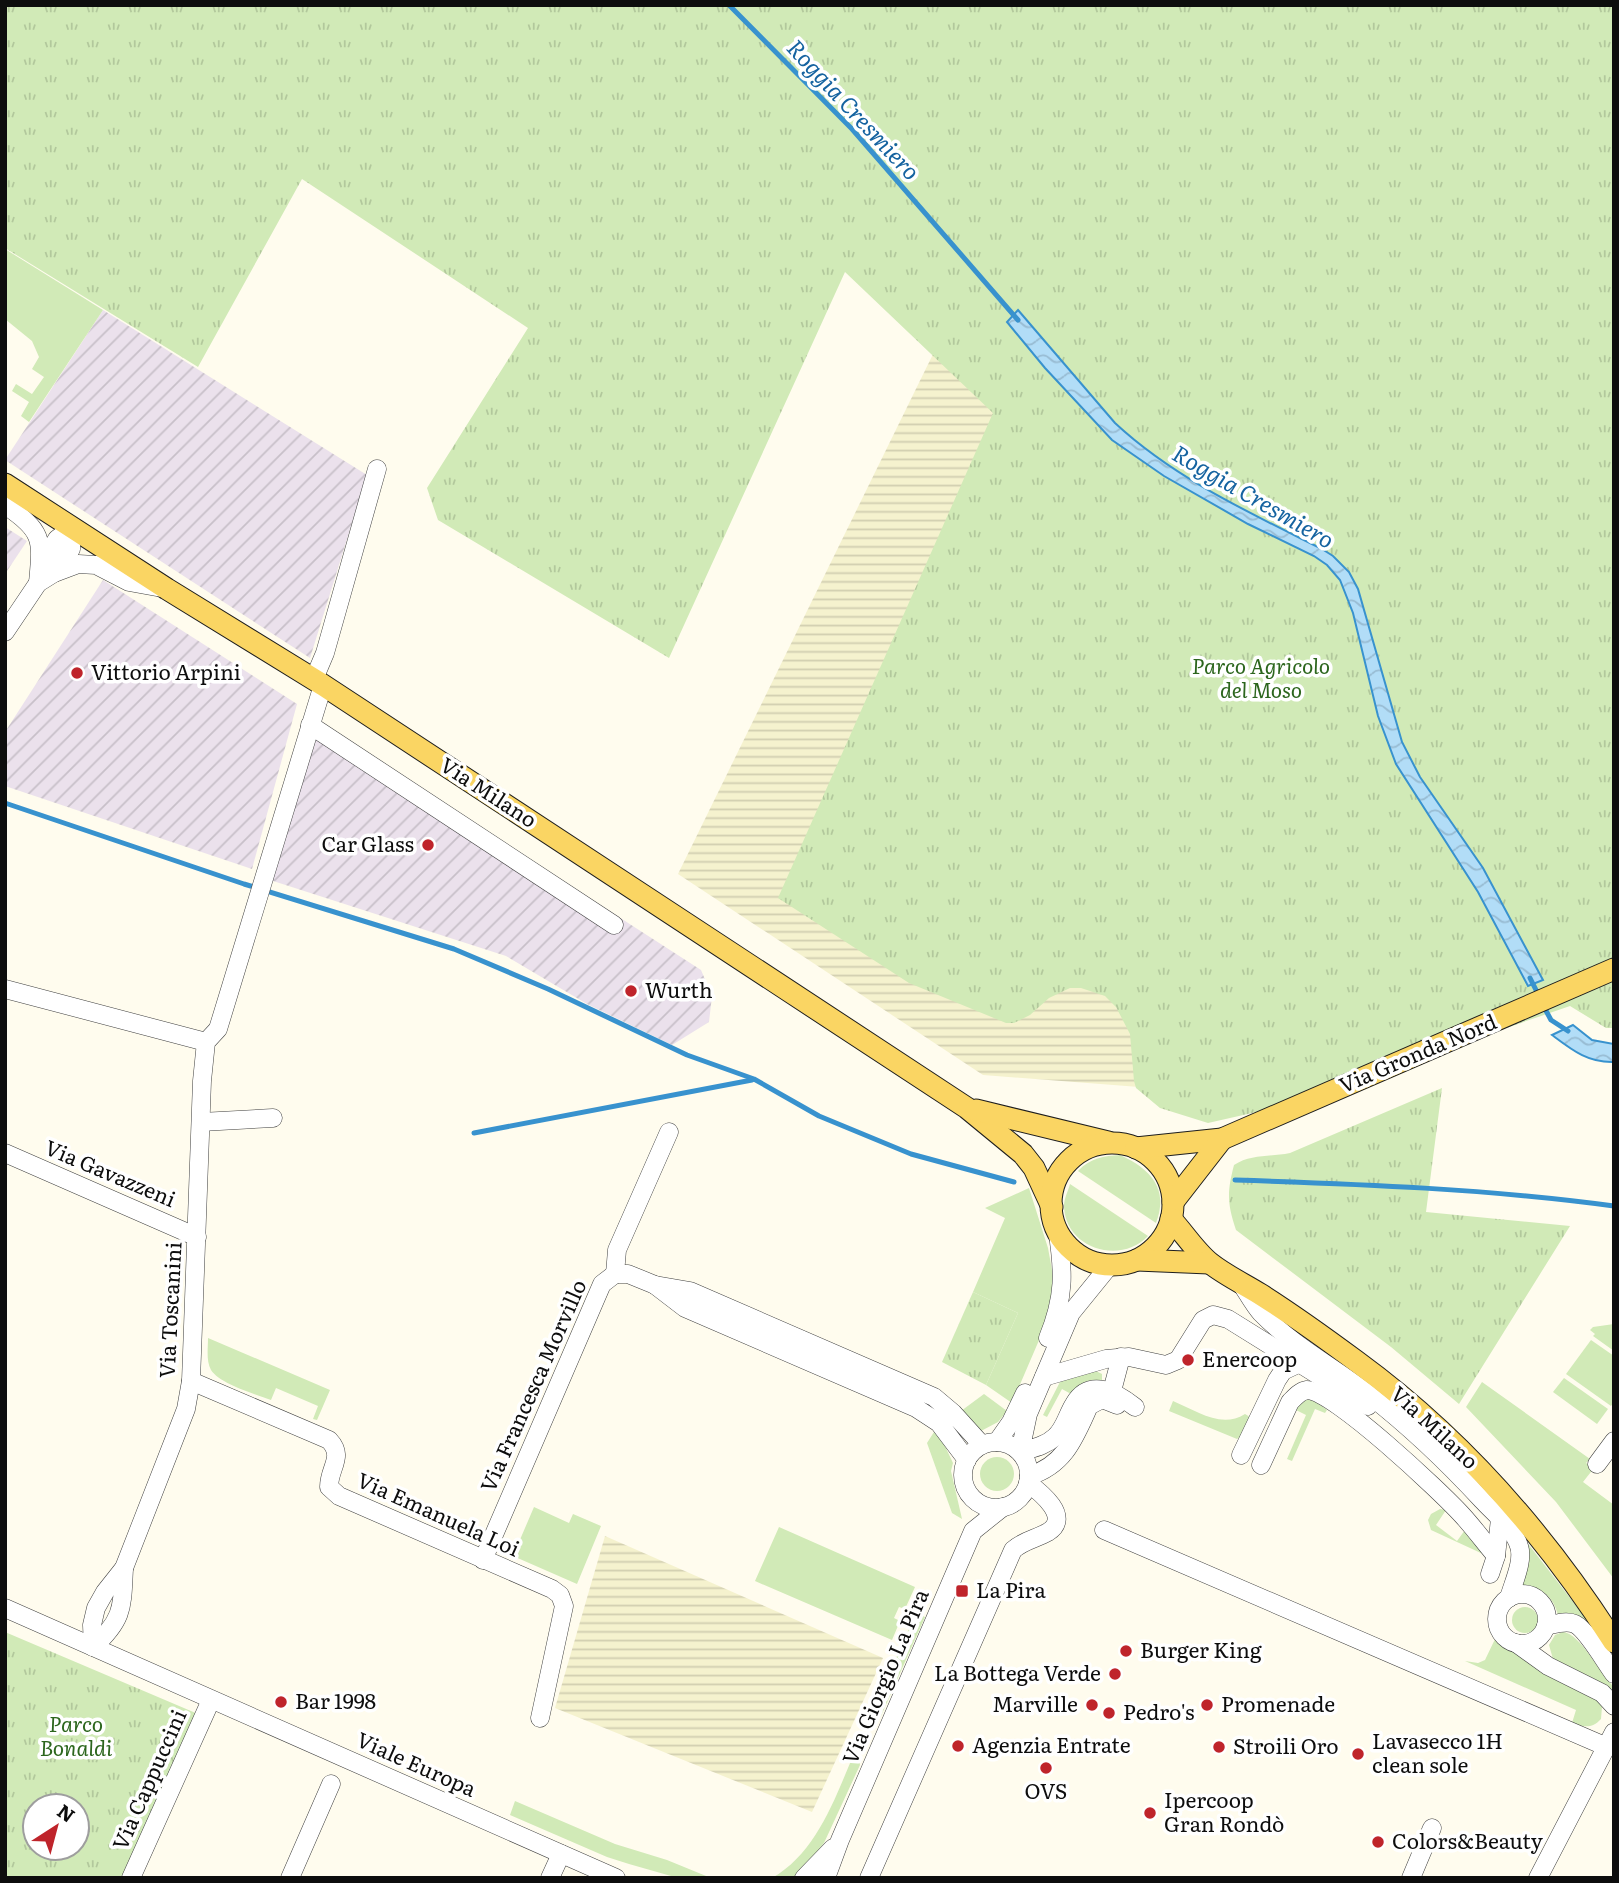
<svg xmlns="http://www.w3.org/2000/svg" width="1619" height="1883" font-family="Literata,serif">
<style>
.industrial{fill:url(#industrial-furrows)}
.farmland{fill:url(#farmland-rules)}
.grass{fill:#d1eab7}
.park{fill:url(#park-tufts);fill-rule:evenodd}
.water{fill:url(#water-waves);stroke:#3892ce;stroke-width:2}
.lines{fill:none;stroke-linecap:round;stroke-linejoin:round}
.stream{stroke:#3892ce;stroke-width:5}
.minor-casing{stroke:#404040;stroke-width:19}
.major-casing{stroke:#1e1e1e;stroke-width:23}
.minor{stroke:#fff;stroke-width:18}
.major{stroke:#fad563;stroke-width:21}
.poi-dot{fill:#bf242b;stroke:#fff;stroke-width:2.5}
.labels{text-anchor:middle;stroke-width:7;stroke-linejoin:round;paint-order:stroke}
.park-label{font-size:21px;font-style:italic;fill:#2c661d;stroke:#fff}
.poi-label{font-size:21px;fill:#0d0d0d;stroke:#fff;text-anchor:start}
.street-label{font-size:21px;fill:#0d0d0d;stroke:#fff}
.water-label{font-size:23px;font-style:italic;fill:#1563a0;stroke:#fff}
</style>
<defs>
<pattern id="industrial-furrows" width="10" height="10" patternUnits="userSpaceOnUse" patternTransform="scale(1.75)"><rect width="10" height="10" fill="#ebe1ec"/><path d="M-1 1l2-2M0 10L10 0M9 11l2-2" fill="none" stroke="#c8c0c9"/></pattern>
<pattern id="farmland-rules" width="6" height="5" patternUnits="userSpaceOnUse" patternTransform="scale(1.75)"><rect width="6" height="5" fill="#f5f2ce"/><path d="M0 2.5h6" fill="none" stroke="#d1ceb0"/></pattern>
<pattern id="park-tufts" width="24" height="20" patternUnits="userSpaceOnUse" patternTransform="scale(1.75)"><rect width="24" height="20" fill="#d1eab7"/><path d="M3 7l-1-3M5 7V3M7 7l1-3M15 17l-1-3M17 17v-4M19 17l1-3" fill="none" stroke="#b2c89c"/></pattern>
<pattern id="water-waves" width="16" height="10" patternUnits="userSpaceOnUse" patternTransform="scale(1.75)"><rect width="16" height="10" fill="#b2ddf7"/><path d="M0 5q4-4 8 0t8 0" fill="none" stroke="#98bcd3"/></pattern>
</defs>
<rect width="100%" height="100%" fill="#fffcee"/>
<g class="industrial">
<path d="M 103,310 L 367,475 L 310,658 L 5,460 Z"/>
<path d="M 5,527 L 27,541 L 5,574 Z"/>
<path d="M 103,580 L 297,704 L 252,869 L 5,786 L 5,732 Z"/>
<path d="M 320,724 L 701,970 L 712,996 L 709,1022 L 672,1045 L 587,1004 L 506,956 L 270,880 Z"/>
</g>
<g class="farmland">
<path d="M 937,346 L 1232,572 L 1217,1093 L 983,1075 L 678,874 Z"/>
<path d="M 605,1536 L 883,1658 L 812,1812 L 555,1708 Z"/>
</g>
<g class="grass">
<path d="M 5,249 L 103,310 L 29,422 L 21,416 L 29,402 L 12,391 L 16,384 L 32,394 L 44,377 L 32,369 L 39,357 L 32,341 L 5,319 Z"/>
<path d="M 1120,1155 C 1151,1169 1169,1189 1156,1223 L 1078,1171 C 1090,1158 1104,1156 1120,1155 Z"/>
<path d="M 1070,1184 L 1148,1236 C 1121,1265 1065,1249 1064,1206 C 1064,1199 1068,1191 1070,1184 Z"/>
<path d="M 1029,1188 L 1048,1248 L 1056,1292 L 1052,1310 L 1012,1403 L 986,1385 L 1018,1313 L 973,1292 L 1005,1218 L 985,1208 Z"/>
<path d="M 1614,1324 L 1614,1351 L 1593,1336 L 1595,1334 L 1590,1330 L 1593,1327 Z"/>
<path d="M 208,1338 L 330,1390 L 317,1420 L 313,1419 L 318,1406 L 276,1388 L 271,1400 C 255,1394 220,1384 211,1370 C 206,1361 208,1348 208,1338 Z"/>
<path d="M 1591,1340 L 1614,1356 L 1614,1402 L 1611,1406 L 1566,1374 Z"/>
<path d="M 1094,1370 L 1102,1374 L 1102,1382 C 1089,1377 1079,1384 1071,1394 L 1062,1389 L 1047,1417 L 1043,1415 L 1061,1380 Z"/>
<path d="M 1564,1378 L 1608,1409 L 1597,1424 L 1553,1392 Z"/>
<path d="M 1482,1382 L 1590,1459 L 1586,1463 L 1594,1468 L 1583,1482 L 1614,1505 L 1614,1579 L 1556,1502 L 1466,1407 Z"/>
<path d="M 984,1394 L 1007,1411 L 998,1422 L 981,1431 L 961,1411 Z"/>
<path d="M 1305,1398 L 1315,1401 L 1327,1410 L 1325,1413 L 1315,1409 L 1292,1461 L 1287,1459 L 1306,1415 L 1294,1409 Z"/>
<path d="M 1173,1401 C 1197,1411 1221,1429 1245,1414 L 1250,1417 L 1241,1436 L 1237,1439 L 1169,1411 Z"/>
<path d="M 934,1432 L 943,1442 L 953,1463 L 951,1471 L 962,1519 L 952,1513 L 927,1443 Z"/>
<circle cx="997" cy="1474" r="17"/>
<path d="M 534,1507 L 569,1523 L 573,1514 L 601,1526 L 577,1584 L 513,1556 Z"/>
<path d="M 1440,1509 L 1446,1510 L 1436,1525 L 1457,1541 L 1465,1530 L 1483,1554 L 1431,1530 L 1428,1520 L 1431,1514 Z"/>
<path d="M 779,1527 L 915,1587 L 905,1609 L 899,1607 L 894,1618 L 900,1621 L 892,1640 L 755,1581 Z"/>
<path d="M 1522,1536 L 1588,1621 L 1558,1615 C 1553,1595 1540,1586 1519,1588 Z"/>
<circle cx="1525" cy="1620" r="13"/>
<path d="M 916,1613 L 925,1617 L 881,1716 L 872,1723 L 868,1722 Z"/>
<path d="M 1563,1632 C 1581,1634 1599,1673 1614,1687 L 1614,1691 L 1553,1659 L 1549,1645 L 1555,1635 Z"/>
<path d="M 1496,1637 L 1598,1700 L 1602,1707 L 1601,1719 C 1592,1729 1583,1727 1572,1723 L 1576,1710 L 1465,1661 L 1478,1663 L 1485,1660 Z"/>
<path d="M 856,1749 L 860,1765 L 824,1843 L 796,1878 L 772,1878 C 818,1852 836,1795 856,1749 Z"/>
<path d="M 515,1801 L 615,1844 L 667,1860 L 711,1878 L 678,1878 L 629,1864 L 607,1857 L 510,1815 Z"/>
</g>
<g class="park">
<path d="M 5,5 L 1614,5 L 1614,1028 L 1606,1028 L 1570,1006 L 1274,1108 L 1208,1123 L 1160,1108 L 1136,1088 L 1134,1081 L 1130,1034 L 1116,1007 L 1105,996 L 1081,988 L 1070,988 L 1049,998 L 1030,1015 L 1014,1023 L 1006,1023 L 909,983 L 778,898 L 993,413 L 845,272 L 669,658 L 438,520 L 427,488 L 528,328 L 302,179 L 198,367 L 5,248 Z"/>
<path d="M 1442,1088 L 1426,1212 L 1570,1226 L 1459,1404 L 1391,1347 L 1236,1230 C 1227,1203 1227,1192 1234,1165 C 1251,1154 1270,1157 1290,1153 Z"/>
<path d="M 973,1292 L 1018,1313 L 986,1385 L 942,1362 Z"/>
<path d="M 5,1632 L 198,1714 L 124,1878 L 5,1878 ZM 35,1806 L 77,1806 L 77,1848 L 35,1848 Z"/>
</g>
<g class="water">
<path d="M 1018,310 L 1115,423 C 1174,478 1250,513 1322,549 L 1333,556 L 1349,572 L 1358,589 L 1402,742 L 1420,777 L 1483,868 L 1543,980 L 1528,986 L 1478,892 L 1396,764 L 1378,716 L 1353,613 L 1340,580 L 1327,565 L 1314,556 L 1248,524 L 1164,476 L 1112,440 L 1045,368 L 1007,322 Z"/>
<path d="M 1573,1025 L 1592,1040 L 1614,1044 L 1614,1062 C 1588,1063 1572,1050 1552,1035 Z"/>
</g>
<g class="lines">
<g class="stream">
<path d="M 729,5 L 852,129 L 1018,320"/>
<path d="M 5,803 L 244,884 L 454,949 L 548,989 L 687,1055 L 754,1079 L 819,1116 L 911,1154 L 1014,1182"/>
<path d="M 1530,978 L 1540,998"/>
<path d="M 1544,1007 L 1551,1020 L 1568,1031"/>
<path d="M 474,1133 L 752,1080"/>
<path d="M 1235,1180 C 1361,1184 1489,1189 1614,1206"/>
</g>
<defs>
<g id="minor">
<path d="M 5,505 C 44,532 42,539 38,583"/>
<path d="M 41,565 L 57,539 L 72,528"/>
<path d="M 54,573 L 71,549 L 72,528"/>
<path d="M 5,632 L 38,583 L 54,573 L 78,564 L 96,565 L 129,582 L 162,588"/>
<path d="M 314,679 L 325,653 L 377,469"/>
<path d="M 310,725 L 614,925"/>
<path d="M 5,989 L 206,1042"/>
<path d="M 201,1122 L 273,1118"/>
<path d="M 5,1153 L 197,1237"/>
<path d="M 1110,1265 L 1071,1313 L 1028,1414 L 1020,1452 C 1033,1448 1045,1446 1055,1437 C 1065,1428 1067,1415 1074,1404 C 1090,1377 1117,1393 1135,1407"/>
<path d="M 615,1274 L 617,1250 L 669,1132"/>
<path d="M 615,1274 L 628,1274 L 655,1285"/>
<path d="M 1240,1282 C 1247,1292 1253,1304 1261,1313 C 1292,1345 1333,1367 1368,1394 C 1409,1426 1447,1462 1482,1500 C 1494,1513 1514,1529 1519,1546 C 1524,1561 1513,1583 1509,1598"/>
<path d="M 1048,1338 C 1065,1296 1064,1272 1057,1228"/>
<path d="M 1044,1377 L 1106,1359 L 1129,1357 L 1166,1365 L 1178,1360 L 1203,1320 L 1213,1315 L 1228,1319 L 1368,1406"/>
<path d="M 191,1381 L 329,1440 C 345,1457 329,1467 329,1487 L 339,1496 L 552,1589 L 560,1595 L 564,1606 L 540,1718"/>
<path d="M 1112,1391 L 1121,1357"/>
<path d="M 997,1442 L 1011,1422 L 1025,1393"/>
<circle cx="996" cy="1475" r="33"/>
<path d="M 1241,1455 L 1277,1380 L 1283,1371 L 1300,1363"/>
<path d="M 967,1460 L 939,1423 L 916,1408 L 685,1308 L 655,1285 L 690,1291 L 934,1397 L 953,1413 L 982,1445"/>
<path d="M 1597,1464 L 1614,1441"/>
<path d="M 1261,1465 L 1290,1402 C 1295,1397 1300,1391 1307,1390 C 1333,1390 1441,1492 1462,1515 C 1474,1528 1485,1543 1496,1556"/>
<path d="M 1029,1476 C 1065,1465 1075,1437 1089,1406 L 1102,1399 L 1117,1405"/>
<path d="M 1104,1530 L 1607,1747"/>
<path d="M 483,1560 L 602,1284 L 615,1274"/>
<path d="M 1490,1574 L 1496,1556 L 1500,1519"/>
<circle cx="1522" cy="1619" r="25"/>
<path d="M 5,1608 L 616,1878"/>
<path d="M 1546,1626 C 1555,1624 1566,1620 1575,1624 C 1587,1630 1605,1662 1614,1674"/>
<path d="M 1516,1643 L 1548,1666 L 1602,1693 L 1614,1706"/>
<path d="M 93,1647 L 92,1625 L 96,1608 L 105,1592 L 124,1568 L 186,1409 L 191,1381 L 202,1081 L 206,1042 L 218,1029 L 323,685"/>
<path d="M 93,1647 C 124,1619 122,1607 124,1568"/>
<path d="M 131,1878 L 211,1700"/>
<path d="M 290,1878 L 331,1784"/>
<path d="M 550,1878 L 561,1854"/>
<path d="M 804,1878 L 833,1848"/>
<path d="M 826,1878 L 840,1840 L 973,1531 L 1003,1507"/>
<path d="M 869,1878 L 1013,1550 C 1024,1540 1036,1539 1048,1532 C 1072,1517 1040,1492 1028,1483"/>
<path d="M 1411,1878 L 1432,1828"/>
<path d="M 1538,1878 L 1614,1732"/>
</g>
<g id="major">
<path d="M 5,484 L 167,589 L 323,685 L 967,1108 L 1023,1154 L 1034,1168 L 1052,1207"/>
<path d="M 976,1110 L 1108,1142"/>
<circle cx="1112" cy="1204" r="61"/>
<path d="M 1136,1148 L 1222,1139 L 1614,969"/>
<path d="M 1173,1202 L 1222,1139"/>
<path d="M 1171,1219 C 1184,1233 1196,1252 1210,1263 C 1225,1275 1244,1284 1260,1294 C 1293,1315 1325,1338 1356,1361 C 1460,1437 1545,1534 1614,1642"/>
<path d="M 1137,1260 L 1209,1263"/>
</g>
</defs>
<use href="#minor" class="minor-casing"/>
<use href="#major" class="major-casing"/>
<use href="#minor" class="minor"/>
<use href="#major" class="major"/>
</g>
<g class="poi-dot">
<circle cx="77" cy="673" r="7"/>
<circle cx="428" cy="845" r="7"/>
<circle cx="631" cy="991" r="7"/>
<circle cx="1188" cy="1360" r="7"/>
<rect x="955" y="1584" width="14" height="14" rx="3.5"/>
<circle cx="1126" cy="1651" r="7"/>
<circle cx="1115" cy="1674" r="7"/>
<circle cx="281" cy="1702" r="7"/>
<circle cx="1092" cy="1705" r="7"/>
<circle cx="1207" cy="1705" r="7"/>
<circle cx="1109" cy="1713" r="7"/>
<circle cx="958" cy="1746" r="7"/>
<circle cx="1219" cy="1747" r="7"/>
<circle cx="1358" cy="1754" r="7"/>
<circle cx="1046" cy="1768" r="7"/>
<circle cx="1150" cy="1813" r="7"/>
<circle cx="1378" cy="1842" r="7"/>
</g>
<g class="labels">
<g class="park-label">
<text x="1261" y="674">Parco Agricolo<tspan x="1261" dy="24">del Moso</tspan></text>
<text x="76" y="1732">Parco<tspan x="76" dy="24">Bonaldi</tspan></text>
</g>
<g class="poi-label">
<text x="91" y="680">Vittorio Arpini</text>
<text x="414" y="852" text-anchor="end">Car Glass</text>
<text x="645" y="998">Wurth</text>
<text x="1202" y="1367">Enercoop</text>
<text x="976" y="1598">La Pira</text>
<text x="1140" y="1658">Burger King</text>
<text x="1101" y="1681" text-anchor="end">La Bottega Verde</text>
<text x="295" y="1709">Bar 1998</text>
<text x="1078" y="1712" text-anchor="end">Marville</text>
<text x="1221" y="1712">Promenade</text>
<text x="1123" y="1720">Pedro's</text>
<text x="1372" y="1749">Lavasecco 1H<tspan x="1372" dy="24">clean sole</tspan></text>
<text x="972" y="1753">Agenzia Entrate</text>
<text x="1233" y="1754">Stroili Oro</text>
<text x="1046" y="1799" text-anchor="middle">OVS</text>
<text x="1164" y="1808">Ipercoop<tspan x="1164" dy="24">Gran Rondò</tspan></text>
<text x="1392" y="1849">Colors&amp;Beauty</text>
</g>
<g class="street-label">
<text transform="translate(488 793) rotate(33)" y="7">Via Milano</text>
<text transform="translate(1418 1054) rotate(-23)" y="7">Via Gronda Nord</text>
<text transform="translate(110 1174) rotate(23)" y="7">Via Gavazzeni</text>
<text transform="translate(171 1310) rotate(-87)" y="7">Via Toscanini</text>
<text transform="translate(534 1386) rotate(-66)" y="7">Via Francesca Morvillo</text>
<text transform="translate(1434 1428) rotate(43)" y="7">Via Milano</text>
<text transform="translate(438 1515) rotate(24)" y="7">Via Emanuela Loi</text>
<text transform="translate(886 1677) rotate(-67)" y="7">Via Giorgio La Pira</text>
<text transform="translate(416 1765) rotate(24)" y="7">Viale Europa</text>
<text transform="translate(150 1780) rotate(-66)" y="7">Via Cappuccini</text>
</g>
<g class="water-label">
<text transform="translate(853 110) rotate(47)" y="8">Roggia Cresmiero</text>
<text transform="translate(1253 497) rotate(30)" y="8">Roggia Cresmiero</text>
</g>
</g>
<rect width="1619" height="1883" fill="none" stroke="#0d0d0d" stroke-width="14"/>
<g transform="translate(56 1827) rotate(36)"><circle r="33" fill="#ffffff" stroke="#9e9e9e" stroke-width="2"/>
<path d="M0-5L12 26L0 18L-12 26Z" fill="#bf242b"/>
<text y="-10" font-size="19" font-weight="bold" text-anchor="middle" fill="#0d0d0d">N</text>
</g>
</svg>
